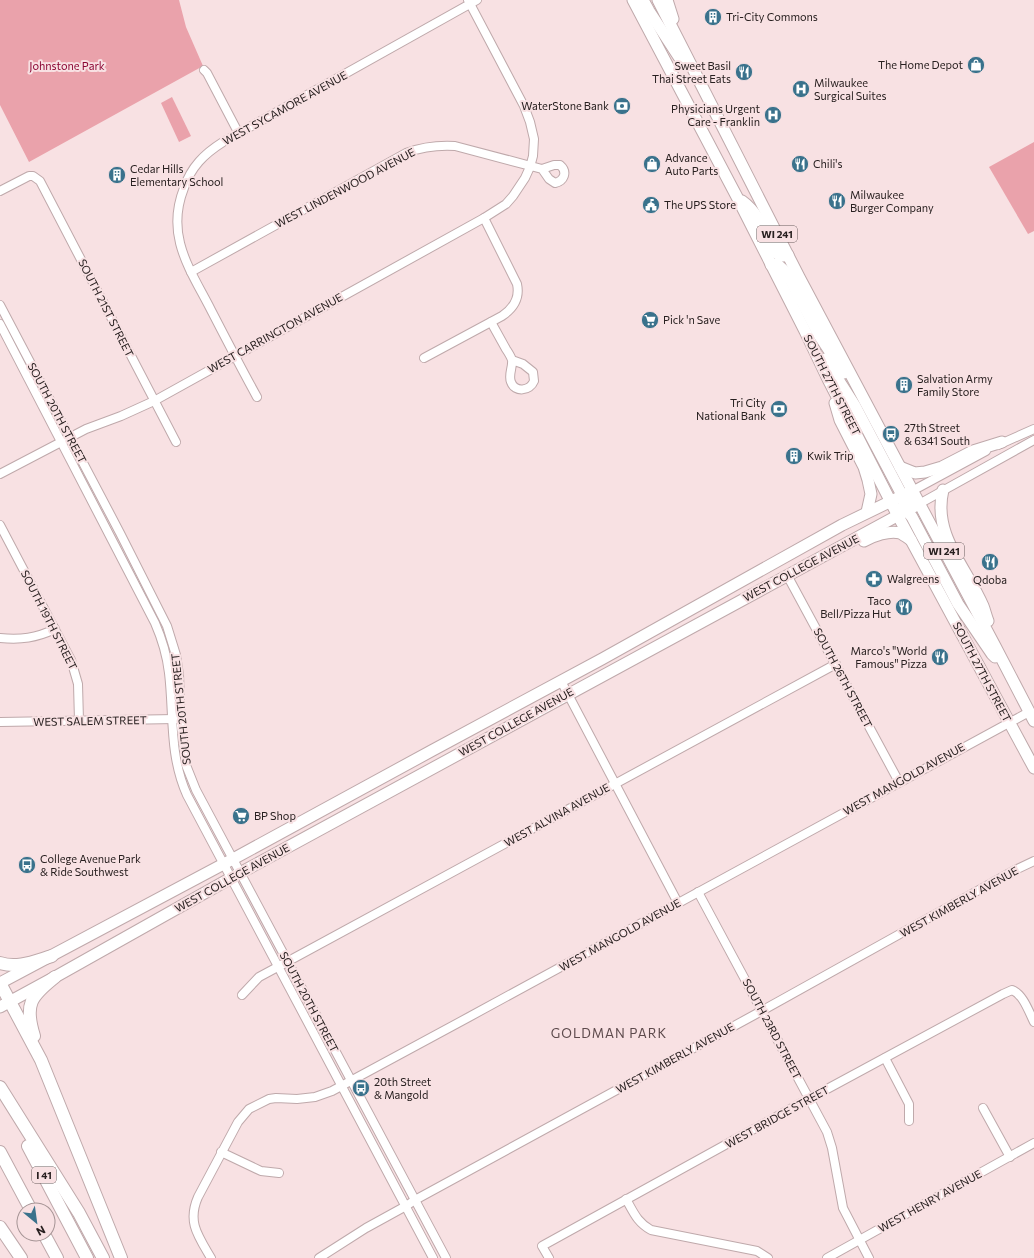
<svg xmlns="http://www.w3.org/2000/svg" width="1034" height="1258" font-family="Commissioner,sans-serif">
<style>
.green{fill:#eaa2ab}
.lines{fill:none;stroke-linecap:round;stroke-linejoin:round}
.minor-casing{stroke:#bfa9ab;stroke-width:10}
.major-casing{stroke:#bfa9ab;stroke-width:13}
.highway-casing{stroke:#bfa9ab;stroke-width:14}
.minor{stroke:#fff;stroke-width:8}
.major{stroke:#fff;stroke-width:11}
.highway{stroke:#fff;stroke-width:12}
.labels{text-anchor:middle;stroke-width:4;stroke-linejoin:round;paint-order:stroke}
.shield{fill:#f8e1e3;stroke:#665a5a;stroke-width:1}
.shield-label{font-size:10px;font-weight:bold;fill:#282020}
.poi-label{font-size:11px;fill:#282020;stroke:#f8e1e3;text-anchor:start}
.park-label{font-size:11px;fill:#8b0634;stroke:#f8e1e3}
.street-label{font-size:11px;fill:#282020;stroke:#f8e1e3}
.quarter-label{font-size:13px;letter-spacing:1px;fill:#5d4a4c;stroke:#f8e1e3}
</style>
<rect width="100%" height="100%" fill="#f8e1e3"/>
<g class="green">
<path d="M 0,0 L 179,0 L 186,27 L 203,66 L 29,162 L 0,105 Z"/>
<path d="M 172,97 L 191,136 L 179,142 L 161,103 Z"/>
<path d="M 1034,142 L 1034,231 L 1028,234 L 989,167 Z"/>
</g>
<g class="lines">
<defs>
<g id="minor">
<path d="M 204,70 L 207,73 L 239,134"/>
<path d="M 0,191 L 29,176 L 33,176 L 40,181 L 176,442"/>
<path d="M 191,272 L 406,153 C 422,147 438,145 455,146 L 542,169 L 554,165 L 560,165 C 568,172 564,181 555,183 L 549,179 L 542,169"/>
<path d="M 0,305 L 120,533 L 167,626 L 176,655 L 179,675 L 181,726 L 186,765 L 196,790 L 446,1258"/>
<path d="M 491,322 C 496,331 501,340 506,349 C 508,352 511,357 512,360 C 513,367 508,375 511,382 C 515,393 530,391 534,381 L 533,372 L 523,364 L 512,360"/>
<path d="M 0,324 L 155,623 C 162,639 167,656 169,673 C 174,715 169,755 187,795 L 433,1258"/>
<path d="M 424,358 L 502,316 C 514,308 520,298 517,284 L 484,218"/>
<path d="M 257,397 C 241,368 226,339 211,310 C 190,269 165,236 184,188 C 191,167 204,154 223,142 L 477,0"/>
<path d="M 998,445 L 1034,429"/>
<path d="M 0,474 L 86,429 L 121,416 L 154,401 L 484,218 L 506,204 L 513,196 L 525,178 L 530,167 L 533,156 L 534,139 L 530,122 L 524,106 L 468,0"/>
<path d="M 912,491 L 986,451"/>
<path d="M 919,504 L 1034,440"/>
<path d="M 0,525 L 71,660 L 78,684 L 79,721"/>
<path d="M 787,575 L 899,782"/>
<path d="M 0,638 C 21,640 36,638 55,629"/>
<path d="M 561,681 L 678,903"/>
<path d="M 0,722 L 176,719"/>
<path d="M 698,892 L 827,1132 L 832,1148 L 843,1208 L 869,1258"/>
<path d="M 242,995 L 259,977 L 272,970 L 836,664"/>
<path d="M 885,1058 L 909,1104 L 909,1121"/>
<path d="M 983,1108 L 1010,1157"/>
<path d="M 221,1152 L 261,1171 L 279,1173"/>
<path d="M 626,1199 C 634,1213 637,1222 651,1230 L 757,1251 L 768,1258"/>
<path d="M 211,1258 C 198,1236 187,1222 198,1197 L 238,1122 L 249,1109 L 269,1099 L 276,1098 L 297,1099 L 315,1097 L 332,1091 L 469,1017 L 1029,712"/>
<path d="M 319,1258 L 366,1228 L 406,1206 L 415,1200 L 756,1014 L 1013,871 L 1034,861"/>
<path d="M 549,1258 L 542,1246 L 803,1102 L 1003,994 L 1012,990 C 1023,994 1029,1012 1034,1022"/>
<path d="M 827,1258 L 1034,1143"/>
</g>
<g id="major">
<path d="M 633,0 L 737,197 L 805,331 L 828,379 L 898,516 L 1034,768"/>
<path d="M 643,0 L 649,11 L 679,57 L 684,61"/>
<path d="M 658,0 L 799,277 L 995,646 L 1034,721"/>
<path d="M 667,0 L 673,19"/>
<path d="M 742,201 C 759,213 766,234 775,252 C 780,256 782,257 788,255"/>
<path d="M 771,265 L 777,264 L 786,272 L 819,335 L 844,373"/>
<path d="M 825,359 L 855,406 L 902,495 L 909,502 L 919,504"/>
<path d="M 835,403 L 840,420 L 864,467 L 868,480 L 871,494 L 867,512"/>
<path d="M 900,467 L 915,473 L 925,472 L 942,467 L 973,451 L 1002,442"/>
<path d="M 943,490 C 932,535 967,568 983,606 C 985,611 986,616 988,621"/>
<path d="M 903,506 L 912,517 L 958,604 L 992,654 L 995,657"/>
<path d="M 864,541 C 873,536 889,530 900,533 C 904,535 908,538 911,540"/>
<path d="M 0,983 L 233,859 L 433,750 L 602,659 L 842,525 L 912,491"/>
<path d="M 0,1007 L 55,977 L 240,873 L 919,504"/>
</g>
<g id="highway">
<path d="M 0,963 C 17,969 35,961 52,956"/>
<path d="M 0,983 L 41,1060 L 121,1258"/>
<path d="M 34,1036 C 24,1004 31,996 55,977"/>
<path d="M 0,1087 L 79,1213 L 103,1258"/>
<path d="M 28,1146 L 87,1258"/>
<path d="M 0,1152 L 31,1210"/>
<path d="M 0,1227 L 21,1258"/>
<path d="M 44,1234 L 57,1258"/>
</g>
</defs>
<use href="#minor" class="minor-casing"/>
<use href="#major" class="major-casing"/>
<use href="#highway" class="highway-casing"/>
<use href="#minor" class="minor"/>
<use href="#major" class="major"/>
<use href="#highway" class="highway"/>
</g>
<defs>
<symbol id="building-disc" viewBox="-11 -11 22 22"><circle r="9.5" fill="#3a728c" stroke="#f8e1e3"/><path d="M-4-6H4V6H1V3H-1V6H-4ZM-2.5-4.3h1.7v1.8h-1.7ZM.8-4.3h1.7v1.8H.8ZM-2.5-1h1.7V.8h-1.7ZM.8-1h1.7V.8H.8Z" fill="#fff"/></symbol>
<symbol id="shop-disc" viewBox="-11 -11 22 22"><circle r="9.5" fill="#3a728c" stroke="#f8e1e3"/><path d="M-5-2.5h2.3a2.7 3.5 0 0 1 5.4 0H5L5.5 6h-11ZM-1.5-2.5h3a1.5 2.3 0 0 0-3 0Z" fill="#fff"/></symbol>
<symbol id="restaurant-disc" viewBox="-11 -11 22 22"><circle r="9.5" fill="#3a728c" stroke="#f8e1e3"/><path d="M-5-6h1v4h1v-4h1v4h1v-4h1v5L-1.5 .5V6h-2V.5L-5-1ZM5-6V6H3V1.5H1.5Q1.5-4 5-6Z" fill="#fff"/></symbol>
<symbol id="hospital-disc" viewBox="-11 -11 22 22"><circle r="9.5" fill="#3a728c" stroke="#f8e1e3"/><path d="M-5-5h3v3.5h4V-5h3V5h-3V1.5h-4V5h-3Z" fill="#fff"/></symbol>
<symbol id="bank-disc" viewBox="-11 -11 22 22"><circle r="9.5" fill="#3a728c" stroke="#f8e1e3"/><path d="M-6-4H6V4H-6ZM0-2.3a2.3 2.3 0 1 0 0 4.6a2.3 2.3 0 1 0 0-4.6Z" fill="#fff"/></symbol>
<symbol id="civic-disc" viewBox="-11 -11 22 22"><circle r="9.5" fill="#3a728c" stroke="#f8e1e3"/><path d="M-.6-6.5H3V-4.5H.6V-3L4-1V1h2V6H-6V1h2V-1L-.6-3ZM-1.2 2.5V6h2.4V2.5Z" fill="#fff"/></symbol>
<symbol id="supermarket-disc" viewBox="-11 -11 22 22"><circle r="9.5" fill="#3a728c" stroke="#f8e1e3"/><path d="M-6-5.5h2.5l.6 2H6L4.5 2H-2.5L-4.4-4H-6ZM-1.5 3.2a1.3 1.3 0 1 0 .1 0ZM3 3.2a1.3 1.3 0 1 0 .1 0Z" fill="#fff"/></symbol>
<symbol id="bus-disc" viewBox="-11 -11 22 22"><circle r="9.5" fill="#3a728c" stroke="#f8e1e3"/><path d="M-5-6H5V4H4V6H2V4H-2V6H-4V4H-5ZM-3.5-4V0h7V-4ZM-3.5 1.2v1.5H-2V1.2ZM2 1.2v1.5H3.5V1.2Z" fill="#fff"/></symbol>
<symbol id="pharmacy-disc" viewBox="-11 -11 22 22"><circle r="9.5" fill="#3a728c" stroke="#f8e1e3"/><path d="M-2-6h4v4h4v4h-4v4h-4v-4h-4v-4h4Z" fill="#fff"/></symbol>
</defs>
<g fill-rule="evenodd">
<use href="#building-disc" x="703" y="7" width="20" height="20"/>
<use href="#shop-disc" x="966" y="55" width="20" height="20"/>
<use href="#restaurant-disc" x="734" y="62" width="20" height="20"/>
<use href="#hospital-disc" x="791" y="79" width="20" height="20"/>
<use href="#bank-disc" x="612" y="96" width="20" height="20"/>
<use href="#hospital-disc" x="763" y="105" width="20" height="20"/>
<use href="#shop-disc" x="642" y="154" width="20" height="20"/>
<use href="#restaurant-disc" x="790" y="154" width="20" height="20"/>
<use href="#building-disc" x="107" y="165" width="20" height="20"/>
<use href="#restaurant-disc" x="827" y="191" width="20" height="20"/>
<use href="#civic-disc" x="641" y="195" width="20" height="20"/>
<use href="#supermarket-disc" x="640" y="310" width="20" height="20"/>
<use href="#building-disc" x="894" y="375" width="20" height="20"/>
<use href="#bank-disc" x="769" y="399" width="20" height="20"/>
<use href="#bus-disc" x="881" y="424" width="20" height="20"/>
<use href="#building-disc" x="784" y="446" width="20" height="20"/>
<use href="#restaurant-disc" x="980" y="552" width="20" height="20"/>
<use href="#pharmacy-disc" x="864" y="569" width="20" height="20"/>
<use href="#restaurant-disc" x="894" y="597" width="20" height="20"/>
<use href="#restaurant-disc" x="930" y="647" width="20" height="20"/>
<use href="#supermarket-disc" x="231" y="806" width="20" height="20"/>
<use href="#bus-disc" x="17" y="855" width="20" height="20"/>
<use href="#bus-disc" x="351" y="1078" width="20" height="20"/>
</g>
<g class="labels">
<g class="shield">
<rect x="757" y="226" width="40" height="16" rx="3"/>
<rect x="924" y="543" width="40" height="16" rx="3"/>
<rect x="32" y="1167" width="24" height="16" rx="3"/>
</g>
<g class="shield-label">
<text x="777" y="238">WI 241</text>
<text x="944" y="555">WI 241</text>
<text x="44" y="1179">I 41</text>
</g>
<g class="poi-label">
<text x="726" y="21">Tri-City Commons</text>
<text x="963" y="69" text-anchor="end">The Home Depot</text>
<text x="731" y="70" text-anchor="end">Sweet Basil<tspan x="731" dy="13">Thai Street Eats</tspan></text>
<text x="814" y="87">Milwaukee<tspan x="814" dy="13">Surgical Suites</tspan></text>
<text x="609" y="110" text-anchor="end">WaterStone Bank</text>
<text x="760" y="113" text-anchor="end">Physicians Urgent<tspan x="760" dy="13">Care - Franklin</tspan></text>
<text x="665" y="162">Advance<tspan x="665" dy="13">Auto Parts</tspan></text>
<text x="813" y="168">Chili's</text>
<text x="130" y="173">Cedar Hills<tspan x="130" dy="13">Elementary School</tspan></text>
<text x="850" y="199">Milwaukee<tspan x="850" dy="13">Burger Company</tspan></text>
<text x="664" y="209">The UPS Store</text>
<text x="663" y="324">Pick 'n Save</text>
<text x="917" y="383">Salvation Army<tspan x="917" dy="13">Family Store</tspan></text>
<text x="766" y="407" text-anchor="end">Tri City<tspan x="766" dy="13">National Bank</tspan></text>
<text x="904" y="432">27th Street<tspan x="904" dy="13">&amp; 6341 South</tspan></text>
<text x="807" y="460">Kwik Trip</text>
<text x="887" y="583">Walgreens</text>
<text x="990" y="584" text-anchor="middle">Qdoba</text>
<text x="891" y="605" text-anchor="end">Taco<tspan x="891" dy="13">Bell/Pizza Hut</tspan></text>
<text x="927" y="655" text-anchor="end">Marco's "World<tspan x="927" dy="13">Famous" Pizza</tspan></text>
<text x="254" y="820">BP Shop</text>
<text x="40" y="863">College Avenue Park<tspan x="40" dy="13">&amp; Ride Southwest</tspan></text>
<text x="374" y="1086">20th Street<tspan x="374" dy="13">&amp; Mangold</tspan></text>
</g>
<g class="park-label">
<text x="67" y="70">Johnstone Park</text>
</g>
<g class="street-label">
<text transform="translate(285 108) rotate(-29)" y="4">WEST SYCAMORE AVENUE</text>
<text transform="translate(345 188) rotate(-28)" y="4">WEST LINDENWOOD AVENUE</text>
<text transform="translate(106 308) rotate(63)" y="4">SOUTH 21ST STREET</text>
<text transform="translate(275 333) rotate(-29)" y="4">WEST CARRINGTON AVENUE</text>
<text transform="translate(832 385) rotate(63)" y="4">SOUTH 27TH STREET</text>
<text transform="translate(57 413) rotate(62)" y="4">SOUTH 20TH STREET</text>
<text transform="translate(801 568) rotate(-28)" y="4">WEST COLLEGE AVENUE</text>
<text transform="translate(49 620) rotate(63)" y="4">SOUTH 19TH STREET</text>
<text transform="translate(982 672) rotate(62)" y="4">SOUTH 27TH STREET</text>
<text transform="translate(843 678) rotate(62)" y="4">SOUTH 26TH STREET</text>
<text transform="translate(181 709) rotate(-96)" y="4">SOUTH 20TH STREET</text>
<text transform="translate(90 721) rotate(-1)" y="4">WEST SALEM STREET</text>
<text transform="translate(516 722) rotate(-29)" y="4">WEST COLLEGE AVENUE</text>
<text transform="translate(904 779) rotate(-29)" y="4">WEST MANGOLD AVENUE</text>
<text transform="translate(557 815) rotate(-29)" y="4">WEST ALVINA AVENUE</text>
<text transform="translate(232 878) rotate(-29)" y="4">WEST COLLEGE AVENUE</text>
<text transform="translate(959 902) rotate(-29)" y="4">WEST KIMBERLY AVENUE</text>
<text transform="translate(620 935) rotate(-29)" y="4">WEST MANGOLD AVENUE</text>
<text transform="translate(309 1002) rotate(62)" y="4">SOUTH 20TH STREET</text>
<text transform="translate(772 1029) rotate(62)" y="4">SOUTH 23RD STREET</text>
<text transform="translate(675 1058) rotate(-29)" y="4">WEST KIMBERLY AVENUE</text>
<text transform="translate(777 1117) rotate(-29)" y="4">WEST BRIDGE STREET</text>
<text transform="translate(930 1201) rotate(-29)" y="4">WEST HENRY AVENUE</text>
</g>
<g class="quarter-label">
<text x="609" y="1038">GOLDMAN PARK</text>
</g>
</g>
<g transform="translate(36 1222) rotate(151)"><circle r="19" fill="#f8e1e3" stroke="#a59495"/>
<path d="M0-3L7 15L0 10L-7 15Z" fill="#3a728c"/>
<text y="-6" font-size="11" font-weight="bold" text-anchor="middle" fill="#282020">N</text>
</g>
</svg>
